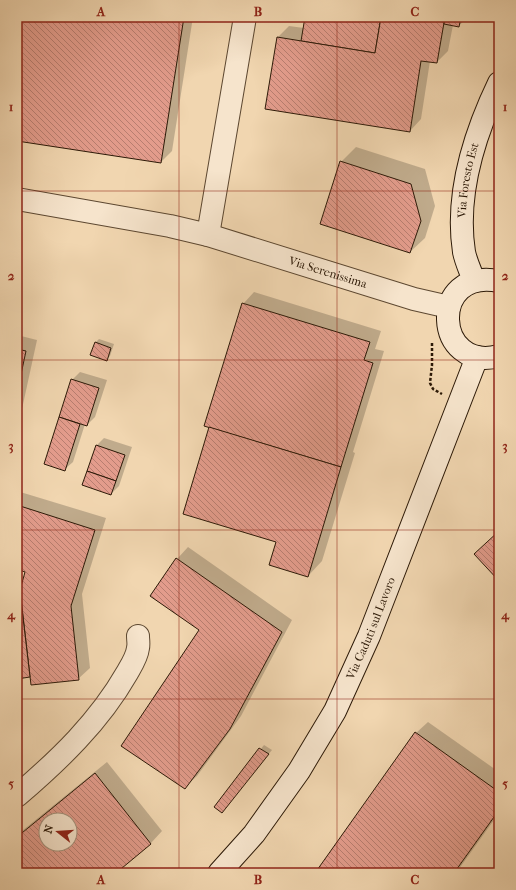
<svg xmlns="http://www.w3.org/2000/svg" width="516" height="890" font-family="'IM FELL French Canon',serif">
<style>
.shadow{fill:#0003;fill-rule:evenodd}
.building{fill:url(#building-back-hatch);stroke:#2c1907;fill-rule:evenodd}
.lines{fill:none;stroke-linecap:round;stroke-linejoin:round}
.street-casing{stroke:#5d4831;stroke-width:24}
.secondary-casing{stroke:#2c1907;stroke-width:24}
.path{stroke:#2c1907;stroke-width:2.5;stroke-dasharray:3 2;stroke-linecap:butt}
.street{stroke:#f6e4cc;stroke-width:22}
.secondary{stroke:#f6e4cc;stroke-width:22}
.grid{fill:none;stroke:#8f2418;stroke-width:1;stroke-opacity:0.55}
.labels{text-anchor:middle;stroke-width:3;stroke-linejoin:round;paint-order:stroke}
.street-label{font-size:12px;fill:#2c1907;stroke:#f6e4cc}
.neatline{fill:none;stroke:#8f2418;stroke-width:1.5}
.grid-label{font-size:13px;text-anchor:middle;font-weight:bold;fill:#8f2418}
</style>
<defs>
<pattern id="building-back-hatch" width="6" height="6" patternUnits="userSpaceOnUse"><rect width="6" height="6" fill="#e39c8c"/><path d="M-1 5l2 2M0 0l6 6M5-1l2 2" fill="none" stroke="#b87e70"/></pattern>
</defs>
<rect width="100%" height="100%" fill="#f1d6b0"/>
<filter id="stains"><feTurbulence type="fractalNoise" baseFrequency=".005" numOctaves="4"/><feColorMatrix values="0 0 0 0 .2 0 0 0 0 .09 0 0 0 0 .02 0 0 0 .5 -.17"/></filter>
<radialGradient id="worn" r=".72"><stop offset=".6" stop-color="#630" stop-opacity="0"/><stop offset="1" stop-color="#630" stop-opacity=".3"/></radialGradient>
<g class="shadow">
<path d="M 17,17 L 193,17 L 172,151 L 161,162 L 17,140 Z"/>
<path d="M 306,17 L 467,17 L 459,26 L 453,25 L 448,51 L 437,62 L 430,61 L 421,119 L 410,131 L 278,37 L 289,26 L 304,28 Z"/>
<path d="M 356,147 L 425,169 L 435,206 L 425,238 L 410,252 L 341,162 Z"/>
<path d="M 254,292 L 381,331 L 375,349 L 384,351 L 353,452 L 355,453 L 322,561 L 308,576 L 277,542 L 210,428 L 243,304 Z"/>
<path d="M 17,335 L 37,340 L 17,432 Z"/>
<path d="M 99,339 L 114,344 L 110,356 L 106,360 L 95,343 Z"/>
<path d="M 80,372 L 107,380 L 95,417 L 87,425 L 85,424 L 73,462 L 65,469 L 45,463 L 72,380 Z"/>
<path d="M 104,438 L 132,447 L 119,486 L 111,494 L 97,445 Z"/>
<path d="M 17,491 L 106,518 L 82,594 L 90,668 L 78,679 L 31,675 L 29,676 L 17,678 L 17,606 L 22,606 L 26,571 L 17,568 Z"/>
<path d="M 188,547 L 292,620 L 241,716 L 197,776 L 185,787 L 200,630 L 177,559 Z"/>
<path d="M 428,722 L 499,772 L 499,813 L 456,873 L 316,873 L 416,733 Z"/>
<path d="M 264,745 L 272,750 L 225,808 L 215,806 Z"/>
<path d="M 107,762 L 162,831 L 151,843 L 115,873 L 17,873 L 17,835 ZM 46,820 L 70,820 L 70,844 L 46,844 Z"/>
</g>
<g class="building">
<path d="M 17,17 L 184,17 L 161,163 L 17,141 Z"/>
<path d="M 305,17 L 381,17 L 375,53 L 301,41 Z"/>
<path d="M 381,17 L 445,17 L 437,63 L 421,61 L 410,132 L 265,109 L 277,37 L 375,53 Z"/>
<path d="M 445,17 L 461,17 L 459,27 L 444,24 Z"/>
<path d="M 340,161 L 411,184 L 421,221 L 410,253 L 320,224 Z"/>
<path d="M 242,303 L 370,342 L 364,360 L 373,363 L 341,467 L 204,426 Z"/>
<path d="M 95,342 L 111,348 L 107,361 L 90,355 Z"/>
<path d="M 17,349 L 26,351 L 17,393 Z"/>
<path d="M 71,379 L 99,388 L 87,426 L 59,417 Z"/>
<path d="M 59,417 L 80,424 L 65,471 L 44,464 Z"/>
<path d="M 209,427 L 341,467 L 308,577 L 269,565 L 276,542 L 183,514 Z"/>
<path d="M 96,445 L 125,455 L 116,481 L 87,471 Z"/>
<path d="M 87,471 L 116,481 L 111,495 L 82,485 Z"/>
<path d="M 17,505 L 95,530 L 71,606 L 79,680 L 31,685 L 20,590 L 25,572 L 17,569 Z"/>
<path d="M 499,531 L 499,581 L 474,554 Z"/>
<path d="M 176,558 L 282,632 L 230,729 L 185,789 L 121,746 L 199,630 L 150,596 Z"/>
<path d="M 17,609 L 22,609 L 30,677 L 17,679 Z"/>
<path d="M 415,732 L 499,792 L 499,810 L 454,873 L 315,873 Z"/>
<path d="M 259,748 L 269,754 L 222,813 L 214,807 Z"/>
<path d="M 95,773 L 151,844 L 116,873 L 17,873 L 17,837 ZM 46,820 L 70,820 L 70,844 L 46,844 Z"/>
</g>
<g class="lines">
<defs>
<g id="street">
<path id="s1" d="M 17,199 L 170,226 L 208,235 L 414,299 L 449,307"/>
<path d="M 208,235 L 245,17"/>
<path d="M 17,796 C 59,760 99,722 127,673 C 131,666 137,657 138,648 C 139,644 138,640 138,636"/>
</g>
<g id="secondary">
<path id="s2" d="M 474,281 C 471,272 466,262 464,252 C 455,194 474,135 499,83"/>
<path d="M 499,281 C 428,267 434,373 499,356"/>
<path id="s3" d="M 219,873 L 254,834 L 299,771 L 335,711 L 369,636 L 477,357"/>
</g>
</defs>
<use href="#street" class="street-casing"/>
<use href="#secondary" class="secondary-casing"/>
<path class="path" d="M 432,343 L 432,365 L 430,383 L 433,389 L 442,394"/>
<use href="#street" class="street"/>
<use href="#secondary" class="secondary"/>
</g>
<path class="grid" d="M 179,17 L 179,873M 337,17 L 337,873M 17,191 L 499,191M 17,360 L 499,360M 17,530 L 499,530M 17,699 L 499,699"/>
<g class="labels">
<g class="street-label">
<text dy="4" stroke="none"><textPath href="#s2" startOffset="103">Via Foresto Est</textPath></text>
<text dy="4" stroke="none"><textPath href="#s1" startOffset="320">Via Serenissima</textPath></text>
<text dy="4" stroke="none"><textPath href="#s3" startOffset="290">Via Caduti sul Lavoro</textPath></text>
</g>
</g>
<rect width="516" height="890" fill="none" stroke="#f1d6b0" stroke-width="44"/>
<g transform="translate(58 832) rotate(287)"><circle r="19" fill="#f6e4cc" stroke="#a5937d"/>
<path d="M0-3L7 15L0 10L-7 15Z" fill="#8f2418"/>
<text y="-6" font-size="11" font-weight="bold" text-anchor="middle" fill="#2c1907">N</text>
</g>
<rect x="22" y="22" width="472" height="846" class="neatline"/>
<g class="grid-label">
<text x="101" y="16">A</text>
<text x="258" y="16">B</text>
<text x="415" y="16">C</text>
<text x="11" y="111">1</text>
<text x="505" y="111">1</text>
<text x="11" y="280">2</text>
<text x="505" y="280">2</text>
<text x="11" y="450">3</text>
<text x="505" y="450">3</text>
<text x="11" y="619">4</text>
<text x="505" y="619">4</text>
<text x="11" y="788">5</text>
<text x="505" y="788">5</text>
<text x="101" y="884">A</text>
<text x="258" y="884">B</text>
<text x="415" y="884">C</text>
</g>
<rect width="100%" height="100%" filter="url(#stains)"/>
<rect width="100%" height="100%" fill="url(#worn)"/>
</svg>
